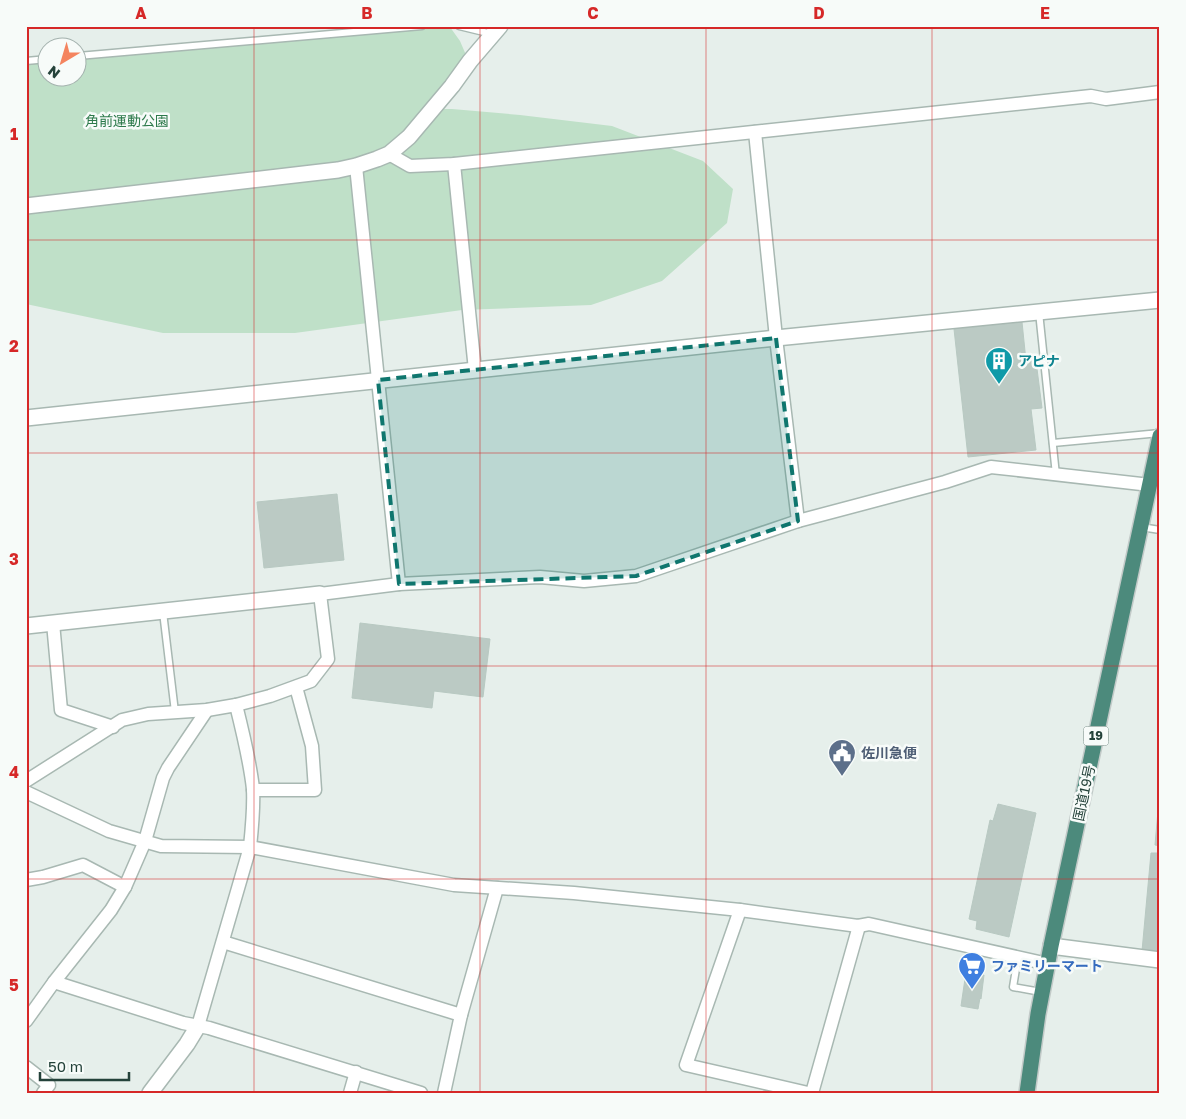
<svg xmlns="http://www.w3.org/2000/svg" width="1186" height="1119" font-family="'Golos Text','Noto Sans JP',sans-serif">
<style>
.green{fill:#bfe0c8}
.building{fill:#bbcac4;stroke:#b8c9c2}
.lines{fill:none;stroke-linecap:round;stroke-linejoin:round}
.service-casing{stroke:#a8b8b2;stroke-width:9}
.minor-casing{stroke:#a8b8b2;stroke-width:15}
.tertiary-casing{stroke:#a8b8b2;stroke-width:18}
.trunk-casing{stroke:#c2cac8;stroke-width:18}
.service{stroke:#fff;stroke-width:6}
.minor{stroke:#fff;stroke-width:12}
.tertiary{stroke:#fff;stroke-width:15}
.trunk{stroke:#4c8a7c;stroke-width:15}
.marked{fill:#0f766e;fill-opacity:0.2;stroke:#0f766e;stroke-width:4;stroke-dasharray:10 6;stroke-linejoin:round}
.grid{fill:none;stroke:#d62828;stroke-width:1;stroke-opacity:0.55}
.labels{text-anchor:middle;stroke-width:5;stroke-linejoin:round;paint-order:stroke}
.shield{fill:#f7fbf9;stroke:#637a73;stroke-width:1}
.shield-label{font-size:12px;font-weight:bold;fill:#24423a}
.park-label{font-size:14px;fill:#2d7a4b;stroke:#f7fbf9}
.culture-label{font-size:14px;font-weight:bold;fill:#0d838f;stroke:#f7fbf9;text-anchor:start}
.service-label{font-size:14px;font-weight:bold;fill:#4e5e75;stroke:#f7fbf9;text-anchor:start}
.street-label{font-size:14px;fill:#24423a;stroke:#f7fbf9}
.shop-label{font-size:14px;font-weight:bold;fill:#366cbe;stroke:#f7fbf9;text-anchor:start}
.neatline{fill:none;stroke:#d62828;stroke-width:2}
.grid-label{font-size:16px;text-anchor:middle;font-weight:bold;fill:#d62828}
</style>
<rect width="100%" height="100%" fill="#e6efeb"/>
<path class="green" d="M 450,27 L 460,41 L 466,55 L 425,109 L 452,109 L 520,115 L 612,126 L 703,161 L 733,189 L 727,223 L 662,281 L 591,305 L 462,310 L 295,333 L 163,333 L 26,304 L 26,64 L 47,62 L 48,78 L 78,78 L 78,59 Z"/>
<g class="building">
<path d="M 1022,322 L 1026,361 L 1036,361 L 1042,408 L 1031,409 L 1036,450 L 968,457 L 954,329 Z"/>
<path d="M 337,494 L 344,560 L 264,568 L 257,502 Z"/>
<path d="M 360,623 L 490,639 L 483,697 L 434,691 L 432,708 L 352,698 Z"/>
<path d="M 1160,788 L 1160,846 L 1155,845 Z"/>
<path d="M 998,804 L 1036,813 L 1009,937 L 976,929 L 977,921 L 969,919 L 990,820 L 993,821 Z"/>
<path d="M 1151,853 L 1160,853 L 1160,953 L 1142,951 Z"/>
<path d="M 966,972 L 984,975 L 981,999 L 980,998 L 978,1009 L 961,1006 Z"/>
</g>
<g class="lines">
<defs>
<g id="service">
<path d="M 459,26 L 492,34"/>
<path d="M 78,56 L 422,26"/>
<path d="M 26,61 L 48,59"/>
<path d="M 1039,312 L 1056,475"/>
<path d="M 1053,443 L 1160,433"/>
<path d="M 1141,527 L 1160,530"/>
<path d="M 163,612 L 175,712"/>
<path d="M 1018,957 L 1013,987 L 1041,992"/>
</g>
<g id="minor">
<path d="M 755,132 L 776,338 L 798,521"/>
<path d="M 389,154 L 410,166 L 454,164 L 1091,96 L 1106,99 L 1160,92"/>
<path d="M 454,164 L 475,370"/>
<path d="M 356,166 L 399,584"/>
<path d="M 53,623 L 61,710 L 113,727"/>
<path d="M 26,781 L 122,720 L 148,714 L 207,710 L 236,705 L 270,696 L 311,681 L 328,659 L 320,594 L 399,584 L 540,577 L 584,581 L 636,576 L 798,521 L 945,482 L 991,467 L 1150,485"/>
<path d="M 253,790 L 315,790 L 312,746 L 296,687"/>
<path d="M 26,792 L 109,831 L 161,846 L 250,847 L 454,885 L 574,893 L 740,910 L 858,926 L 869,924 L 1048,964"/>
<path d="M 26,880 L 43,877 L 83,865 L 125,887"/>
<path d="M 740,910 L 686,1065 L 808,1093"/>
<path d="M 223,942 L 461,1015"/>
<path d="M 54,982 L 183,1023 L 209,1028 L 421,1093"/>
<path d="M 26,1021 L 54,982 L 111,910 L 125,887 L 145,841 L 163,778 L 168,768 L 207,710"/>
<path d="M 198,1026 L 250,847 C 252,828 254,808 253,789 C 250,761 243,733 236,705"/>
<path d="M 26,1067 L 49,1085 L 43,1093"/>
<path d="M 350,1093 L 356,1072"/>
<path d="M 444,1093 L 461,1015 L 497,888"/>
<path d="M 812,1093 L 859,926"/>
</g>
<g id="tertiary">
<path d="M 26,206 L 338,170 L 356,166 L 377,159 L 389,154 L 409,137 L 452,86 L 470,61 L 500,26"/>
<path d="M 26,418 L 776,338 L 1160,300"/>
<path d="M 26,626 L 320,594"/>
<path d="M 1051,946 L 1160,960"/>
<path d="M 150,1093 L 187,1044 L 198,1026"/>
</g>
<path id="trunk" d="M 1027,1093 L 1038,1014 L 1051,946 L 1160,436"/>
</defs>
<use href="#service" class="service-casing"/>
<use href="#minor" class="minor-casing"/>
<use href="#tertiary" class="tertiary-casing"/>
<use href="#trunk" class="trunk-casing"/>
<use href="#service" class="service"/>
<use href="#minor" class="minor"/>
<use href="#tertiary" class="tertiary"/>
<use href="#trunk" class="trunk"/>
</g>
<path class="marked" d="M 776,338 L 798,521 L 636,576 L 399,584 L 378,380 Z"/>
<path class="grid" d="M 254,26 L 254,1093M 480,26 L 480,1093M 706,26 L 706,1093M 932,26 L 932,1093M 26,240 L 1160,240M 26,453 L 1160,453M 26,666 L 1160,666M 26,879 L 1160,879"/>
<defs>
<symbol id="building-pin" viewBox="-11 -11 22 30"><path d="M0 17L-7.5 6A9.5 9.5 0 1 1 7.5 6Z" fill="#0f9aa8" stroke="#f7fbf9"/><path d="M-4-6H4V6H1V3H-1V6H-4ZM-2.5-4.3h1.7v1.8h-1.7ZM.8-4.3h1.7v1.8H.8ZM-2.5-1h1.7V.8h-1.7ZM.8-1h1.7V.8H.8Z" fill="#fff"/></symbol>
<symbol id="civic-pin" viewBox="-11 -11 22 30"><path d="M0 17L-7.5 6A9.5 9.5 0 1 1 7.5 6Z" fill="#5c6f8a" stroke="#f7fbf9"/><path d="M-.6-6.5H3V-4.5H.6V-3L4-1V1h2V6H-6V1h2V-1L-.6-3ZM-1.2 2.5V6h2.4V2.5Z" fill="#fff"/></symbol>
<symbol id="supermarket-pin" viewBox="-11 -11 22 30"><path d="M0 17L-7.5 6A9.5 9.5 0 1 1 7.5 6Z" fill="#3f7fe0" stroke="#f7fbf9"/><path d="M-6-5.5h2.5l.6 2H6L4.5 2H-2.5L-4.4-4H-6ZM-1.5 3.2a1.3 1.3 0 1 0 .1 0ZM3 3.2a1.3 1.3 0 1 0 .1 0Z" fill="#fff"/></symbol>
</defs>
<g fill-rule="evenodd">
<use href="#building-pin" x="983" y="345" width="32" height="43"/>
<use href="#civic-pin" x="826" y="737" width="32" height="43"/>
<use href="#supermarket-pin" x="956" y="950" width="32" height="43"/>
</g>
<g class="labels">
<rect class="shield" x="1083.5" y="726.5" width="25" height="19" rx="4"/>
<g class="shield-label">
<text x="1096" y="740">19</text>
</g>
<g class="park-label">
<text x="127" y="126">角前運動公園</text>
</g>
<g class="culture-label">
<text x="1018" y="366">アピナ</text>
</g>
<g class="service-label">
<text x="861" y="758">佐川急便</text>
</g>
<g class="street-label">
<text transform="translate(1084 793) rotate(-78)" y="5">国道19号</text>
</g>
<g class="shop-label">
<text x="991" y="971">ファミリーマート</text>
</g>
</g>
<rect width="1186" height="1119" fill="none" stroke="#f7fbf9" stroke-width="55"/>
<g transform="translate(62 62) rotate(218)"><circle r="24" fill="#f7fbf9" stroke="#a3b1ad"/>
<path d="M0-4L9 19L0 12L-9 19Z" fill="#f4845f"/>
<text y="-8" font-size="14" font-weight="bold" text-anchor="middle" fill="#24423a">N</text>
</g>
<path d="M40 1072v8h89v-8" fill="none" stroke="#24423a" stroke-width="2.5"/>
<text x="48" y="1072" font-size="15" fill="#24423a" stroke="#f7fbf9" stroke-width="4" paint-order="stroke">50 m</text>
<rect x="28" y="28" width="1130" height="1064" class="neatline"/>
<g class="grid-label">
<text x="141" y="19">A</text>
<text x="367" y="19">B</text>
<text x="593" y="19">C</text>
<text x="819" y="19">D</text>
<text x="1045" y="19">E</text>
<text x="14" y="140">1</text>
<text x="14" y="352">2</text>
<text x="14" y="565">3</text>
<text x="14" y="778">4</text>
<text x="14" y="991">5</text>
</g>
</svg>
